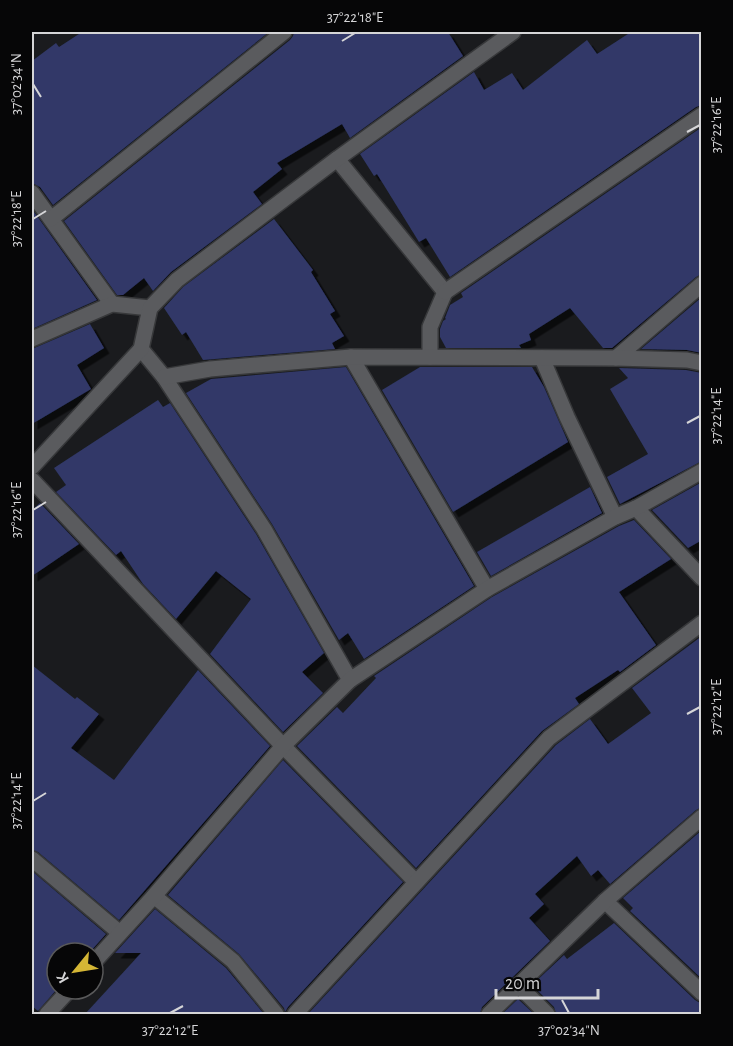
<svg xmlns="http://www.w3.org/2000/svg" width="733" height="1046" font-family="'Alegreya Sans',sans-serif">
<style>
.building{fill:#303867;filter:url(#shadow)}
.lines{fill:none;stroke-linecap:round;stroke-linejoin:round}
.street-casing{stroke:#37383a;stroke-width:18}
.street{stroke:#5a5b5e;stroke-width:15}
.ticks{fill:none;stroke:#d5d5d7;stroke-width:2}
.neatline{fill:none;stroke:#d5d5d7;stroke-width:2}
.ticks-label{font-size:15px;text-anchor:middle;fill:#d5d5d7}
</style>
<defs>
<filter id="shadow"><feDropShadow dx="5.5" dy="5.5" stdDeviation="0" flood-color="#0009"/></filter>
</defs>
<rect width="100%" height="100%" fill="#1a1b1e"/>
<g class="building">
<path d="M 82,32 L 269,32 L 53,205 L 40,187 L 32,183 L 32,61 L 56,43 L 59,47 Z"/>
<path d="M 294,32 L 448,32 L 463,56 L 350,138 L 342,124 L 277,163 L 282,169 L 253,192 L 262,204 L 171,272 L 153,291 L 144,278 L 123,295 L 117,295 L 64,221 L 290,40 L 293,36 Z"/>
<path d="M 631,32 L 702,32 L 702,105 L 696,107 L 450,277 L 426,238 L 419,242 L 377,174 L 374,176 L 360,154 L 474,72 L 484,90 L 512,73 L 523,90 L 587,40 L 597,54 Z"/>
<path d="M 702,127 L 702,274 L 696,277 L 612,348 L 603,348 L 570,308 L 529,334 L 531,340 L 519,345 L 521,348 L 446,348 L 440,337 L 440,329 L 443,321 L 446,319 L 445,318 L 450,305 L 463,297 L 461,293 Z"/>
<path d="M 32,209 L 97,300 L 32,329 Z"/>
<path d="M 274,219 L 313,270 L 311,272 L 335,311 L 330,314 L 344,336 L 332,343 L 335,349 L 203,360 L 186,332 L 182,335 L 164,308 L 183,287 Z"/>
<path d="M 702,297 L 702,353 L 687,350 L 641,349 Z"/>
<path d="M 90,324 L 104,348 L 77,365 L 91,389 L 32,424 L 32,349 Z"/>
<path d="M 346,367 L 474,586 L 364,659 L 348,633 L 339,640 L 272,524 L 186,393 L 211,379 Z"/>
<path d="M 420,367 L 532,367 L 544,387 L 568,442 L 453,512 L 382,390 Z"/>
<path d="M 619,368 L 686,370 L 702,373 L 702,461 L 620,504 L 607,477 L 648,454 L 610,389 L 628,378 Z"/>
<path d="M 158,400 L 163,407 L 170,403 L 256,534 L 324,653 L 302,672 L 323,693 L 283,732 L 210,654 L 251,599 L 216,571 L 176,619 L 143,584 L 121,551 L 116,555 L 56,492 L 66,485 L 54,468 Z"/>
<path d="M 702,482 L 702,540 L 688,548 L 652,510 Z"/>
<path d="M 590,487 L 602,513 L 491,576 L 477,552 Z"/>
<path d="M 40,503 L 79,544 L 32,576 L 32,510 Z"/>
<path d="M 634,520 L 671,559 L 619,592 L 656,645 L 620,672 L 618,670 L 575,698 L 579,704 L 542,731 L 416,868 L 297,746 L 337,707 L 343,713 L 376,678 L 374,676 L 492,597 L 619,526 Z"/>
<path d="M 702,636 L 702,807 L 696,810 L 610,884 L 598,870 L 591,876 L 577,856 L 535,894 L 544,904 L 529,918 L 550,941 L 482,1007 L 480,1014 L 308,1014 L 556,745 L 590,719 L 608,744 L 651,713 L 632,688 Z"/>
<path d="M 32,665 L 75,699 L 77,697 L 99,714 L 71,748 L 114,780 L 198,670 L 270,746 L 119,920 L 38,852 L 32,850 Z"/>
<path d="M 283,760 L 403,882 L 288,1007 L 285,1012 L 284,1008 L 239,954 L 168,895 Z"/>
<path d="M 702,830 L 702,979 L 630,911 L 633,908 L 623,898 Z"/>
<path d="M 32,871 L 106,934 L 89,953 L 57,953 L 57,989 L 38,1011 L 32,1006 Z"/>
<path d="M 155,909 L 226,968 L 264,1014 L 85,1014 L 141,953 L 115,953 Z"/>
<path d="M 614,923 L 695,1000 L 700,1003 L 702,1014 L 556,1014 L 554,1007 L 532,985 L 564,955 L 567,959 Z"/>
<path d="M 518,999 L 534,1014 L 502,1014 Z"/>
</g>
<g class="lines">
<defs>
<g id="street">
<path d="M 337,159 L 445,292 L 430,327 L 430,357"/>
<path d="M 32,193 L 112,304"/>
<path d="M 51,219 L 284,32"/>
<path d="M 445,292 L 702,115"/>
<path d="M 32,339 L 112,304 L 150,308"/>
<path d="M 141,349 L 164,377 L 264,529 L 350,680"/>
<path d="M 351,357 L 487,589"/>
<path d="M 542,358 L 567,417 L 615,517"/>
<path d="M 616,358 L 702,284"/>
<path d="M 164,377 L 210,369 L 351,357 L 616,358 L 687,360 L 702,363"/>
<path d="M 32,467 L 141,349 L 150,308 L 177,280 L 337,159 L 513,32"/>
<path d="M 32,480 L 283,746 L 416,882"/>
<path d="M 636,508 L 702,578"/>
<path d="M 32,859 L 120,933"/>
<path d="M 154,896 L 233,961 L 276,1014"/>
<path d="M 605,901 L 702,993"/>
<path d="M 93,963 L 154,896 L 283,746 L 350,680 L 487,589 L 615,517 L 636,508 L 702,471"/>
<path d="M 518,985 L 547,1014"/>
<path d="M 47,1014 L 70,989"/>
<path d="M 295,1014 L 549,738 L 702,623"/>
<path d="M 489,1014 L 605,901 L 702,817"/>
</g>
</defs>
<use href="#street" class="street-casing"/>
<use href="#street" class="street"/>
</g>
<path class="ticks" d="M 342,41 L 355,33M 33,84 L 41,97M 687,132 L 700,125M 33,219 L 46,211M 687,423 L 700,416M 33,510 L 46,502M 687,714 L 700,707M 33,801 L 46,793M 562,1000 L 569,1013M 170,1013 L 183,1006"/>
<rect width="733" height="1046" fill="none" stroke="#060607" stroke-width="66"/>
<g transform="translate(75 971) rotate(240)"><circle r="28" fill="#060607" stroke="#59595a" stroke-width="1.5"/>
<path d="M0-4.5L10 22L0 15L-10 22Z" fill="#d4b635"/>
<text y="-9" font-size="16" font-weight="bold" text-anchor="middle" fill="#d5d5d7">K</text>
</g>
<path d="M496 989v9h102v-9" fill="none" stroke="#d5d5d7" stroke-width="3"/>
<text x="505" y="989" font-size="18" fill="#d5d5d7" stroke="#060607" stroke-width="4.5" paint-order="stroke">20 m</text>
<rect x="33" y="33" width="667" height="980" class="neatline"/>
<g class="ticks-label">
<text x="355" y="22">37°22'18"E</text>
<text transform="translate(16 84) rotate(-90)" y="5">37°02'34"N</text>
<text transform="translate(716 125) rotate(-90)" y="5">37°22'16"E</text>
<text transform="translate(16 219) rotate(-90)" y="5">37°22'18"E</text>
<text transform="translate(716 416) rotate(-90)" y="5">37°22'14"E</text>
<text transform="translate(16 510) rotate(-90)" y="5">37°22'16"E</text>
<text transform="translate(716 707) rotate(-90)" y="5">37°22'12"E</text>
<text transform="translate(16 801) rotate(-90)" y="5">37°22'14"E</text>
<text x="170" y="1035">37°22'12"E</text>
<text x="569" y="1035">37°02'34"N</text>
</g>
</svg>
